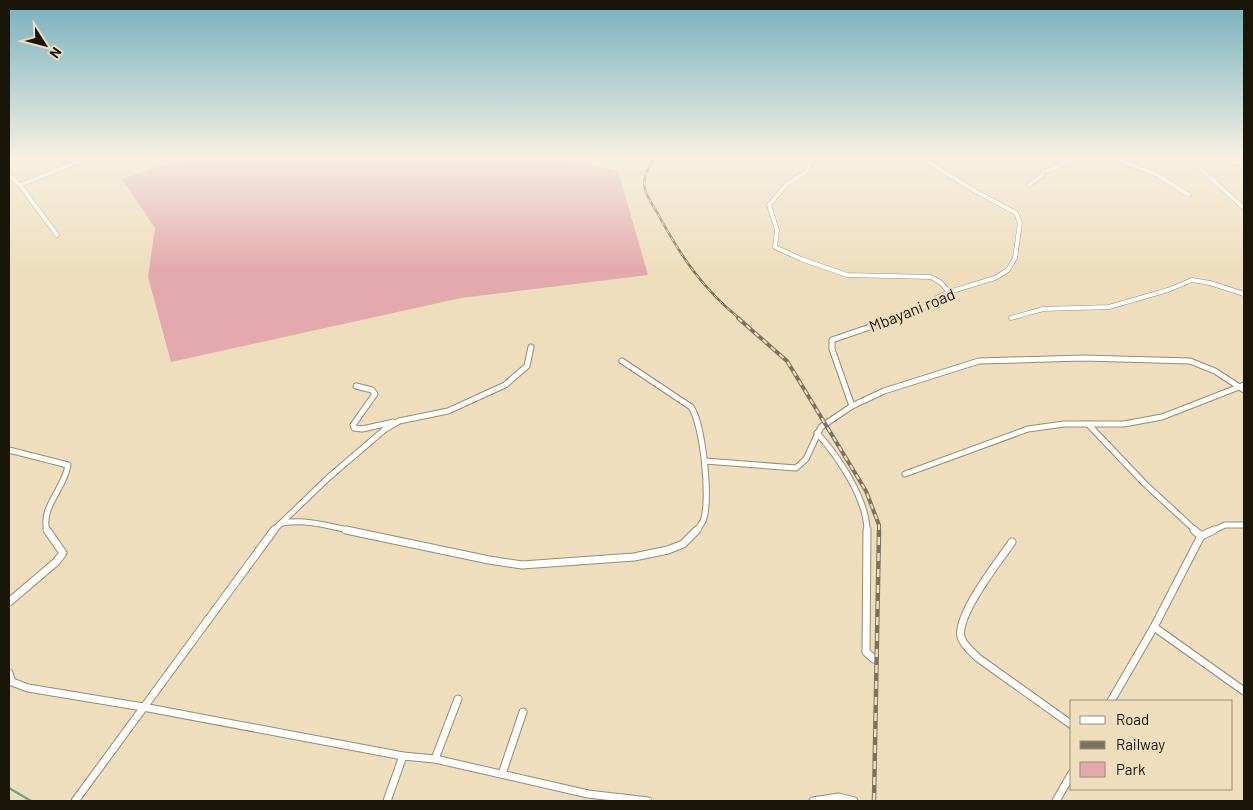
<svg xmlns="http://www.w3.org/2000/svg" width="1253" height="810" font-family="Barlow,sans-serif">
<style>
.green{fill:#e4a9ac}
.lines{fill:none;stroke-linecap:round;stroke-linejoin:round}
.stream{stroke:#6ba97f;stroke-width:2.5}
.minor-far2-casing{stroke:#9a8b6d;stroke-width:5}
.minor-far1-casing{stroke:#9a8b6d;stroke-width:7}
.minor-casing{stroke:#9a8b6d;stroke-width:9}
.minor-far2{stroke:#fff;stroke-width:4}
.minor-far1{stroke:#fff;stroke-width:5}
.minor{stroke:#fff;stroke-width:7}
.rail-far2-casing{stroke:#7d725d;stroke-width:2.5}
.rail-far1-casing{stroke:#7d725d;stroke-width:4}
.rail-casing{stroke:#7d725d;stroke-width:4.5}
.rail-far2{stroke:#eedebe;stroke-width:1;stroke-dasharray:4.5;stroke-linecap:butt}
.rail-far1{stroke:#eedebe;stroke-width:2;stroke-dasharray:5.5;stroke-linecap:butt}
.rail{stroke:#eedebe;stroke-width:2.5;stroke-dasharray:8;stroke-linecap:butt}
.labels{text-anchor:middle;stroke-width:4.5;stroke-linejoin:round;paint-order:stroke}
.street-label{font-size:16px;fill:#1a1509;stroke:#eedebe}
</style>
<rect width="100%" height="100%" fill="#eedebe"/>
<path class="green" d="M 189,157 L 556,157 L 618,171 L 648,275 L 461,298 L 171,362 L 148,277 L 155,228 L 122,179 Z"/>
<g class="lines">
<path class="stream" d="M 9,788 L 31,801"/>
<defs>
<g id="minor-far2">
<path d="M 813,157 L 806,172 L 787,184 L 769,205 L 777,230 L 775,247 L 801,259 L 847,275 L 931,277 L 940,282 L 949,292"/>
<path d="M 1112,157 L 1157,175 L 1189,195"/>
<path d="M 1222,157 L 1244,165"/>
<path d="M 1199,168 L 1244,208"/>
<path d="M 9,175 L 20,185 L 57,235"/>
<path d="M 20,185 L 90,157"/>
<path d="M 1029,185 L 1041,176 L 1044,171 L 1056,168 L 1073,157"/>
<path d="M 1011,318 L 1043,309 L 1109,307 L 1168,290 L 1192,280 L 1210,283 L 1244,294"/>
<path d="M 892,319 L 923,308 L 938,297 L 949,292 L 995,278 L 1008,270 L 1015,258 L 1020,223 L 1016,213 L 975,191 L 920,157"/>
</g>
<g id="minor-far1">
<path d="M 622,361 L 691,407 C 703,424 711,501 703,521 C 701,525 698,528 697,531"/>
<path d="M 356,386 L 372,390 L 375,394 L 353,425 L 354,428 L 362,429 L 394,422"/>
<path d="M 852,406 L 832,349 L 832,340 L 896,318"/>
<path d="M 1088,424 L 1145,484 L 1196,531"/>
<path d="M 817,433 C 838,456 867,499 867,531"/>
<path d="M 9,450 L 68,465 C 65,488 40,507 47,531"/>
<path d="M 705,461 L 796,468 L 806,459 L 821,427 L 852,406 L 884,391 L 979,361 L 1083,358 L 1190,361 L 1215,371 L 1244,390"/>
<path d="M 905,474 L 1028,429 L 1064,424 L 1124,424 L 1162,417 L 1244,385"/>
<path d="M 282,523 C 306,519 329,526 352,531"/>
<path d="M 273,531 L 328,478 L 384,430 L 399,421 L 448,411 L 505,385 L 527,366 L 531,347"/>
<path d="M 1212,531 L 1225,525 L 1244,525"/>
</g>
<g id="minor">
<path d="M 346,530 L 489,560 L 522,565 L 634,557 L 668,550 L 683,544 L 697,530"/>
<path d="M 867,530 L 866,652 L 874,659"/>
<path d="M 1194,530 L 1201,536"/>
<path d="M 1012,542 C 999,561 956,615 961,637 C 963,645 972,652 978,658 L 1072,725"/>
<path d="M 9,602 L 56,562 L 63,553 L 47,530"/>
<path d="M 1154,627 L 1244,691"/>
<path d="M 9,673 L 12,682 L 28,688 L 143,707 L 403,756 L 435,759 L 588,794 L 648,801"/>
<path d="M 1111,701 L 1154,627 L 1201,536 L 1214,530"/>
<path d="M 435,759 L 458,699"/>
<path d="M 502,774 L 523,712"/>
<path d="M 75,801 L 274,530"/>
<path d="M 387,801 L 403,756"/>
<path d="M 813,801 L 839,797 L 854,801"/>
<path d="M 1056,801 L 1072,773"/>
</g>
</defs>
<use href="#minor-far2" class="minor-far2-casing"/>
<use href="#minor-far1" class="minor-far1-casing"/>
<use href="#minor" class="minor-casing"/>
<use href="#minor-far2" class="minor-far2"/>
<use href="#minor-far1" class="minor-far1"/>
<use href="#minor" class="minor"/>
<defs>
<path id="rail-far2" d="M 656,157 C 649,165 642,177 645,189 C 647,198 655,208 659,216 C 682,258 703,289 740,319"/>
<path id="rail-far1" d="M 738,318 L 787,361 L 866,491 L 879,525 L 879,531"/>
<path id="rail" d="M 874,801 L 879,530"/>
</defs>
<use href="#rail-far2" class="rail-far2-casing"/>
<use href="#rail-far1" class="rail-far1-casing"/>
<use href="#rail" class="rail-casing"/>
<use href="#rail-far2" class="rail-far2"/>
<use href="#rail-far1" class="rail-far1"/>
<use href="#rail" class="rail"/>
</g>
<linearGradient id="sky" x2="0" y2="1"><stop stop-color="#76b0be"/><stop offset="0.58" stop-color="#f7f0e2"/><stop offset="1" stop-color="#f7f0e2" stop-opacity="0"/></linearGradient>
<rect width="1253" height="271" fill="url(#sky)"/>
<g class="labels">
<g class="street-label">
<text transform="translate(912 310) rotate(-22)" y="6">Mbayani road</text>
</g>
</g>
<rect width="1253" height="810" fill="none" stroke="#1a1509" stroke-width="20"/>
<rect x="1070" y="700" width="162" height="90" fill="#eedebe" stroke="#998e76"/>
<rect x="1080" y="716" width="25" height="8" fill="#ffffff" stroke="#998e76"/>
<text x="1116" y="725" font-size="15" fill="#1a1509">Road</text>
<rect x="1080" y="741" width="25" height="8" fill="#7d725d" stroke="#998e76"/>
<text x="1116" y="750" font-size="15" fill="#1a1509">Railway</text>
<rect x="1080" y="762" width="25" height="15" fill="#e4a9ac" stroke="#998e76"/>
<text x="1116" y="775" font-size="15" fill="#1a1509">Park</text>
<g transform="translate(45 45) rotate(126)" stroke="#eedebe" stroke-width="4" paint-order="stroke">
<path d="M0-4L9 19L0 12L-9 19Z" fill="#1a1509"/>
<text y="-8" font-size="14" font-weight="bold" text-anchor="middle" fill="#1a1509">N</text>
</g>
</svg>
